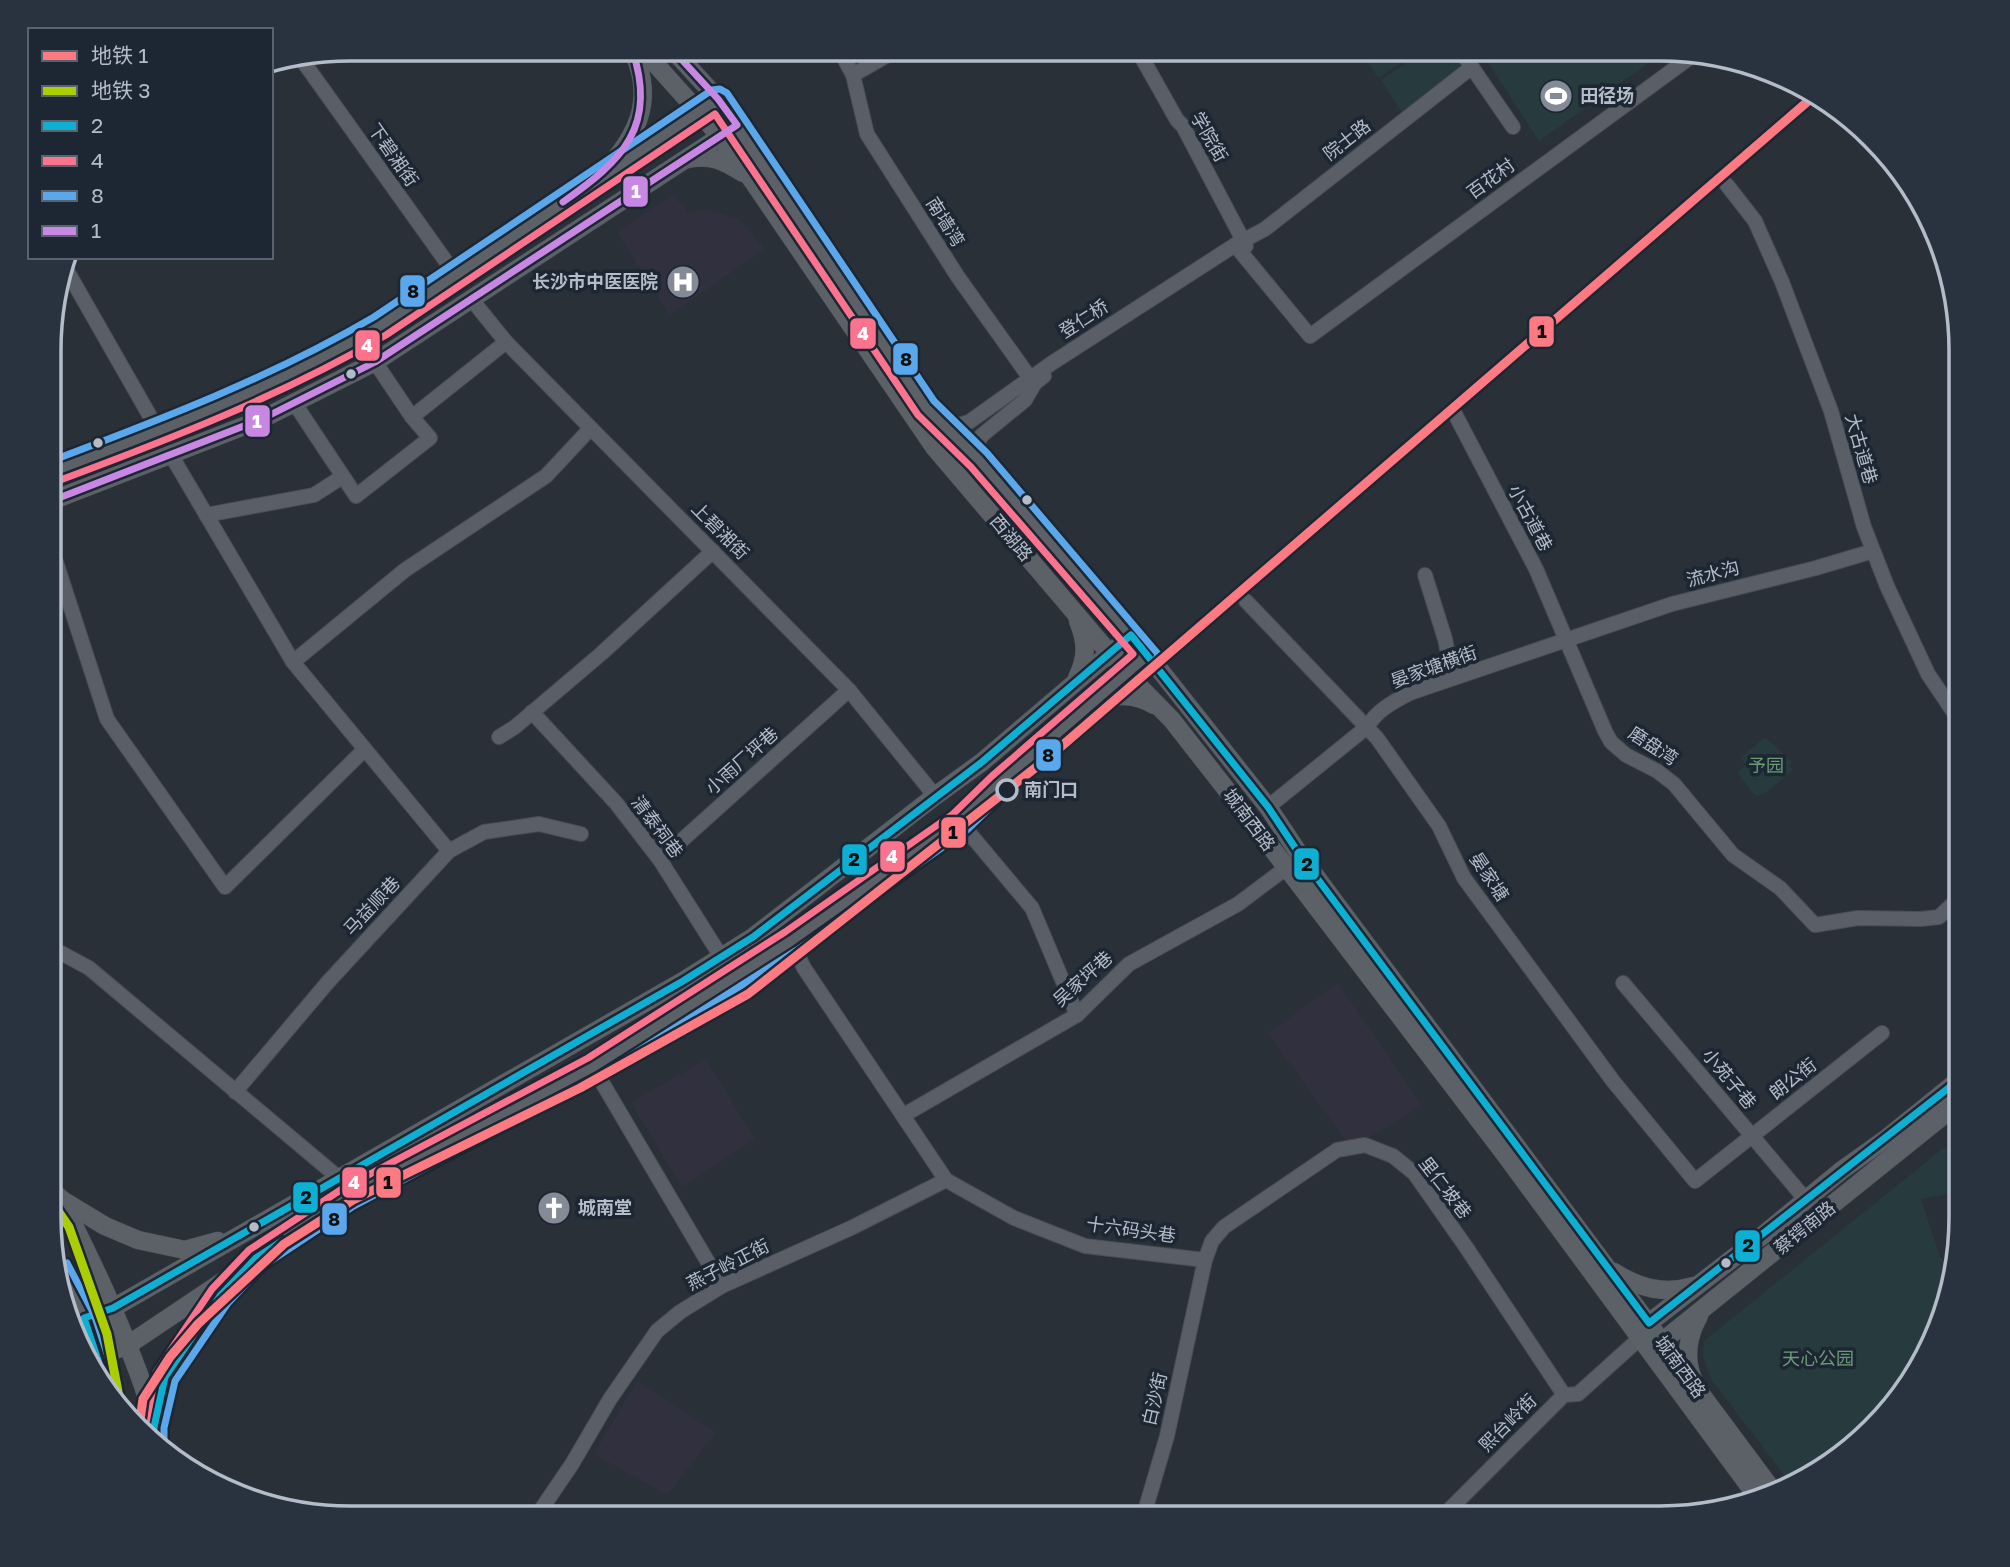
<svg xmlns="http://www.w3.org/2000/svg" width="2010" height="1567" font-family="'Golos Text','Noto Sans SC',sans-serif">
<style>
.medical{fill:#31303e}
.green{fill:#273a3e}
.lines{fill:none;stroke-linecap:round;stroke-linejoin:round}
.minor-casing{stroke:#484c53;stroke-width:16}
.major-casing{stroke:#484c55;stroke-width:19}
.minor{stroke:#5a5e66;stroke-width:14}
.major{stroke:#5c6168;stroke-width:18}
.bus-1-casing{stroke:#1d2633;stroke-width:12}
.bus-2-casing{stroke:#1d2633;stroke-width:12}
.bus-3-casing{stroke:#1d2633;stroke-width:12}
.bus-4-casing{stroke:#1d2633;stroke-width:12}
.bus-1{stroke:#0dafd3;stroke-width:7}
.bus-2{stroke:#fc738d;stroke-width:7}
.bus-3{stroke:#5aa8eb;stroke-width:7}
.bus-4{stroke:#c787e3;stroke-width:7}
.metro-1-casing{stroke:#1d2633;stroke-width:14}
.metro-2-casing{stroke:#1d2633;stroke-width:14}
.metro-1{stroke:#fe7a83;stroke-width:9}
.metro-2{stroke:#abcd03;stroke-width:9}
.bus-dot{fill:#b4bcc9;stroke:#1d2633;stroke-width:2.5}
.stop-dot{fill:#1d2633;stroke:#b4bcc9;stroke-width:3.5}
.labels{text-anchor:middle;stroke-width:7;stroke-linejoin:round;paint-order:stroke}
.poi-label{font-size:18px;font-weight:bold;fill:#b4bcc9;stroke:#1d2633;text-anchor:start}
.street-label{font-size:18px;fill:#b4bcc9;stroke:#1d2633}
.park-label{font-size:18px;fill:#6b9a76;stroke:#1d2633}
.stop-label{font-size:18px;font-weight:bold;fill:#b4bcc9;stroke:#1d2633;text-anchor:start}
.rim{fill:none;stroke:#b4bcc9;stroke-width:3.5}
.line-badge{stroke:#1d2633;stroke-width:2.5}
.badge-label{font-size:19px;text-anchor:middle;font-weight:bold;fill:#fff}
.pale-badge-label{font-size:19px;text-anchor:middle;font-weight:bold;fill:#111}
</style>
<rect width="100%" height="100%" fill="#2a3038"/>
<g class="medical">
<path d="M 673,194 L 688,213 L 705,209 L 739,219 L 765,249 L 670,315 L 617,233 Z"/>
<path d="M 1338,983 L 1422,1106 L 1351,1148 L 1268,1033 Z"/>
<path d="M 706,1060 L 755,1139 L 682,1187 L 631,1102 Z"/>
<path d="M 637,1381 L 716,1432 L 667,1495 L 594,1454 Z"/>
</g>
<g class="green">
<path d="M 1359,49 L 1420,50 L 1378,78 Z"/>
<path d="M 1426,50 L 1452,50 L 1466,71 L 1404,116 L 1381,80 Z"/>
<path d="M 1480,50 L 1667,50 L 1539,141 Z"/>
<path d="M 1765,737 L 1792,762 L 1788,765 L 1793,770 L 1768,791 L 1756,797 L 1737,772 L 1746,765 L 1741,757 Z"/>
<path d="M 1946,1146 L 1958,1192 L 1921,1199 L 1940,1257 L 1954,1265 L 1938,1332 L 1886,1416 L 1791,1484 L 1711,1379 L 1703,1356 L 1704,1341 Z"/>
</g>
<g class="lines">
<defs>
<g id="minor">
<path d="M 839,49 L 853,75 L 867,134 L 958,277 L 1030,378"/>
<path d="M 1137,49 L 1177,120 L 1183,126 L 1246,246"/>
<path d="M 1460,50 L 1513,127"/>
<path d="M 300,57 L 455,274"/>
<path d="M 853,75 L 898,49"/>
<path d="M 1727,185 L 1755,221 L 1782,282 L 1831,411 L 1864,527 L 1887,586 L 1928,674 L 1961,723"/>
<path d="M 1235,245 L 1310,336 L 1696,53"/>
<path d="M 66,269 L 159,432"/>
<path d="M 472,300 L 506,342 L 849,690 L 935,796"/>
<path d="M 295,404 L 356,496 L 430,438 L 412,417 L 375,362"/>
<path d="M 1455,414 L 1536,569 L 1605,731 L 1611,742 L 1626,755 L 1657,771 L 1674,784 L 1733,855 L 1780,888 L 1815,925 L 1858,918 L 1921,919 L 1939,917 L 1961,896"/>
<path d="M 412,417 L 506,342"/>
<path d="M 946,429 L 969,422 L 1052,363 L 1235,245 L 1265,229 L 1472,67"/>
<path d="M 171,455 L 293,662 L 449,851"/>
<path d="M 979,460 L 978,443 L 981,436 L 1025,400 L 1035,383 L 1044,376"/>
<path d="M 206,515 L 314,495 L 342,477"/>
<path d="M 51,556 L 56,562 L 107,719 L 225,887 L 364,750"/>
<path d="M 1425,575 L 1445,639 L 1453,678"/>
<path d="M 1246,601 L 1377,738 L 1439,826 L 1464,878 L 1613,1081 L 1695,1181 L 1882,1033"/>
<path d="M 293,662 L 405,570 L 546,476 L 590,429"/>
<path d="M 532,712 L 616,803 L 660,860 L 734,977"/>
<path d="M 499,737 L 515,727 L 602,653 L 713,551"/>
<path d="M 1268,807 L 1367,727 C 1377,710 1393,702 1410,693 L 1672,604 L 1816,568 L 1873,551"/>
<path d="M 960,822 L 1032,908 L 1077,1015"/>
<path d="M 660,860 L 849,690"/>
<path d="M 791,941 L 804,968 L 946,1180 L 1014,1218 L 1085,1246 L 1205,1260"/>
<path d="M 50,947 L 89,968 L 339,1178"/>
<path d="M 1623,983 L 1806,1200"/>
<path d="M 593,1067 L 722,1286"/>
<path d="M 235,1092 L 328,982 L 449,851 L 484,832 L 539,824 L 581,834"/>
<path d="M 904,1115 L 1077,1015 L 1129,964 L 1238,904 L 1286,868"/>
<path d="M 536,1517 L 572,1464 L 610,1399 L 657,1331 L 680,1312 L 722,1286 L 851,1228 L 946,1180"/>
<path d="M 1148,1518 L 1147,1504 L 1167,1436 L 1205,1260 L 1212,1241 L 1224,1227 L 1337,1150 L 1365,1145 L 1393,1156 L 1414,1173 L 1466,1247 L 1564,1395"/>
<path d="M 1441,1518 L 1564,1395 L 1578,1394 L 1639,1339"/>
</g>
<g id="major">
<path d="M 642,49 L 711,126 L 752,180 L 934,447 L 1127,674 L 1172,720 L 1251,821 L 1504,1153 L 1758,1498"/>
<path d="M 672,49 L 718,99 L 737,125 L 926,408 L 979,460 L 1148,655 L 1268,807 L 1302,858 L 1776,1495"/>
<path d="M 688,159 C 711,154 724,161 743,173"/>
<path d="M 611,164 C 642,128 653,94 632,49"/>
<path d="M 51,472 C 164,430 277,389 380,326 L 706,106"/>
<path d="M 51,501 L 262,419 L 375,362 L 727,132"/>
<path d="M 1077,678 C 1087,658 1087,642 1078,621"/>
<path d="M 1097,702 C 1117,693 1136,694 1154,705"/>
<path d="M 50,1189 L 61,1199 C 85,1248 109,1296 128,1346 C 141,1379 154,1410 154,1445"/>
<path d="M 62,1200 L 105,1226 L 138,1240 L 185,1250 L 218,1241"/>
<path d="M 58,1268 L 84,1318 L 106,1384"/>
<path d="M 1614,1272 C 1639,1288 1664,1295 1693,1286"/>
<path d="M 84,1318 L 113,1308 L 683,981 L 753,937 L 935,796 L 982,762 L 1131,635"/>
<path d="M 1641,1329 L 1763,1235 L 1842,1170 L 1887,1138 L 1960,1079"/>
<path d="M 1654,1348 L 1960,1102"/>
<path d="M 98,1357 L 128,1345 L 347,1198 L 593,1067 L 791,941 L 960,822 L 999,784 L 1148,655"/>
<path d="M 1693,1379 C 1684,1358 1688,1335 1699,1316"/>
<path d="M 155,1422 L 165,1377 L 198,1326 L 234,1281"/>
</g>
</defs>
<use href="#minor" class="minor-casing"/>
<use href="#major" class="major-casing"/>
<use href="#minor" class="minor"/>
<use href="#major" class="major"/>
<defs>
<g id="bus-1">
<path d="M 106,1384 L 84,1318 L 113,1308 L 683,981 L 753,937 L 982,762 L 1131,635 L 1268,807 L 1302,858 L 1649,1323 L 1960,1079"/>
<path d="M 154,1445 L 154,1427 L 165,1377 L 220,1296 L 256,1258 L 282,1241"/>
</g>
<path id="bus-2" d="M 55,482 C 168,440 281,396 386,335 L 715,114 L 918,415 L 971,467 L 1133,654 L 992,776 L 953,814 L 785,932 L 588,1058 L 342,1189 L 249,1250 L 212,1289 L 156,1372 L 144,1433"/>
<g id="bus-3">
<path d="M 51,461 C 162,419 272,377 374,317 L 712,90 L 720,89 L 727,93 L 934,401 L 987,453 L 1158,654 L 1155,663 L 1006,792 L 967,830 L 797,950 L 599,1076 L 352,1207 L 263,1266 L 228,1303 L 175,1381 L 164,1428 L 164,1445"/>
<path d="M 67,1263 L 94,1314 L 116,1381"/>
</g>
<g id="bus-4">
<path d="M 563,202 C 623,160 658,126 632,49"/>
<path d="M 51,501 L 262,419 L 375,362 L 737,125 L 718,99 L 672,49"/>
</g>
</defs>
<use href="#bus-1" class="bus-1-casing"/>
<use href="#bus-2" class="bus-2-casing"/>
<use href="#bus-3" class="bus-3-casing"/>
<use href="#bus-4" class="bus-4-casing"/>
<use href="#bus-1" class="bus-1"/>
<use href="#bus-2" class="bus-2"/>
<use href="#bus-3" class="bus-3"/>
<use href="#bus-4" class="bus-4"/>
<defs>
<path id="metro-1" d="M 139,1427 L 143,1399 L 170,1357 L 198,1324 L 284,1244 L 353,1200 L 580,1088 L 748,994 L 1049,757 L 1814,96"/>
<path id="metro-2" d="M 50,1199 L 69,1227 L 107,1334 L 120,1402"/>
</defs>
<use href="#metro-1" class="metro-1-casing"/>
<use href="#metro-2" class="metro-2-casing"/>
<use href="#metro-1" class="metro-1"/>
<use href="#metro-2" class="metro-2"/>
</g>
<defs>
<symbol id="stadium-disc" viewBox="-11 -11 22 22"><circle r="9.5" fill="#848b96" stroke="#1d2633"/><path d="M0-5a6.5 5 0 1 0 0 10a6.5 5 0 1 0 0-10ZM-3.5-1.8h7v3.6h-7Z" fill="#fff"/></symbol>
<symbol id="hospital-disc" viewBox="-11 -11 22 22"><circle r="9.5" fill="#848b96" stroke="#1d2633"/><path d="M-5-5h3v3.5h4V-5h3V5h-3V1.5h-4V5h-3Z" fill="#fff"/></symbol>
<symbol id="church-disc" viewBox="-11 -11 22 22"><circle r="9.5" fill="#848b96" stroke="#1d2633"/><path d="M-1.2-6h2.4v3.5h3.3v2.4h-3.3V6h-2.4V-.1h-3.3v-2.4h3.3Z" fill="#fff"/></symbol>
</defs>
<g fill-rule="evenodd">
<use href="#stadium-disc" x="1537" y="77" width="38" height="38"/>
<use href="#hospital-disc" x="664" y="263" width="38" height="38"/>
<use href="#church-disc" x="535" y="1189" width="38" height="38"/>
</g>
<g class="bus-dot">
<circle cx="351" cy="374" r="6"/>
<circle cx="98" cy="443" r="6"/>
<circle cx="1027" cy="500" r="6"/>
<circle cx="254" cy="1227" r="6"/>
<circle cx="1726" cy="1263" r="6"/>
</g>
<circle class="stop-dot" cx="1007" cy="790" r="10"/>
<g class="labels">
<g class="poi-label">
<text x="1580" y="102">田径场</text>
<text x="658" y="288" text-anchor="end">长沙市中医医院</text>
<text x="578" y="1214">城南堂</text>
</g>
<g class="street-label">
<text transform="translate(1209 137) rotate(60)" y="6">学院街</text>
<text transform="translate(1347 140) rotate(-38)" y="6">院士路</text>
<text transform="translate(393 155) rotate(55)" y="6">下碧湘街</text>
<text transform="translate(1491 179) rotate(-36)" y="6">百花村</text>
<text transform="translate(945 222) rotate(58)" y="6">南墙湾</text>
<text transform="translate(1084 319) rotate(-33)" y="6">登仁桥</text>
<text transform="translate(1861 449) rotate(74)" y="6">大古道巷</text>
<text transform="translate(1530 518) rotate(62)" y="6">小古道巷</text>
<text transform="translate(720 531) rotate(45)" y="6">上碧湘街</text>
<text transform="translate(1011 538) rotate(50)" y="6">西湖路</text>
<text transform="translate(1713 574) rotate(-15)" y="6">流水沟</text>
<text transform="translate(1434 667) rotate(-20)" y="6">晏家塘横街</text>
<text transform="translate(1653 746) rotate(33)" y="6">磨盘湾</text>
<text transform="translate(742 761) rotate(-42)" y="6">小雨厂坪巷</text>
<text transform="translate(1249 820) rotate(53)" y="6">城南西路</text>
<text transform="translate(657 827) rotate(53)" y="6">清泰祠巷</text>
<text transform="translate(1489 877) rotate(56)" y="6">晏家塘</text>
<text transform="translate(372 906) rotate(-47)" y="6">马益顺巷</text>
<text transform="translate(1083 979) rotate(-42)" y="6">吴家坪巷</text>
<text transform="translate(1729 1079) rotate(50)" y="6">小苑子巷</text>
<text transform="translate(1793 1079) rotate(-38)" y="6">朗公街</text>
<text transform="translate(1445 1188) rotate(52)" y="6">里仁坡巷</text>
<text transform="translate(1805 1228) rotate(-39)" y="6">蔡锷南路</text>
<text transform="translate(1131 1230) rotate(8)" y="6">十六码头巷</text>
<text transform="translate(728 1265) rotate(-27)" y="6">燕子岭正街</text>
<text transform="translate(1680 1367) rotate(54)" y="6">城南西路</text>
<text transform="translate(1155 1399) rotate(-77)" y="6">白沙街</text>
<text transform="translate(1508 1423) rotate(-45)" y="6">熙台岭街</text>
</g>
<g class="park-label">
<text x="1766" y="772">予园</text>
<text x="1818" y="1365">天心公园</text>
</g>
<g class="stop-label">
<text x="1024" y="796">南门口</text>
</g>
</g>
<path d="M0 0H2010V1567H0ZM350 61H1660A289 289 0 0 1 1949 350V1217A289 289 0 0 1 1660 1506H350A289 289 0 0 1 61 1217V350A289 289 0 0 1 350 61Z" fill="#29323f" fill-rule="evenodd"/>
<path class="rim" d="M350 61H1660A289 289 0 0 1 1949 350V1217A289 289 0 0 1 1660 1506H350A289 289 0 0 1 61 1217V350A289 289 0 0 1 350 61Z"/>
<g class="line-badge">
<rect x="622" y="175" width="27" height="33" rx="7" fill="#c787e3"/>
<rect x="399" y="274" width="27" height="34" rx="7" fill="#5aa8eb"/>
<rect x="1528" y="315" width="27" height="33" rx="7" fill="#fe7a83"/>
<rect x="849" y="317" width="28" height="33" rx="7" fill="#fc738d"/>
<rect x="354" y="329" width="27" height="33" rx="7" fill="#fc738d"/>
<rect x="892" y="342" width="27" height="34" rx="7" fill="#5aa8eb"/>
<rect x="244" y="404" width="27" height="34" rx="7" fill="#c787e3"/>
<rect x="1035" y="738" width="27" height="34" rx="7" fill="#5aa8eb"/>
<rect x="940" y="816" width="27" height="33" rx="7" fill="#fe7a83"/>
<rect x="879" y="840" width="27" height="33" rx="7" fill="#fc738d"/>
<rect x="841" y="843" width="27" height="33" rx="7" fill="#0dafd3"/>
<rect x="1293" y="847" width="27" height="34" rx="7" fill="#0dafd3"/>
<rect x="341" y="1166" width="27" height="33" rx="7" fill="#fc738d"/>
<rect x="375" y="1166" width="27" height="33" rx="7" fill="#fe7a83"/>
<rect x="292" y="1181" width="27" height="33" rx="7" fill="#0dafd3"/>
<rect x="321" y="1202" width="27" height="34" rx="7" fill="#5aa8eb"/>
<rect x="1734" y="1229" width="27" height="34" rx="7" fill="#0dafd3"/>
</g>
<g class="badge-label">
<text x="636" y="198">1</text>
<text x="863" y="340">4</text>
<text x="367" y="352">4</text>
<text x="257" y="428">1</text>
<text x="892" y="863">4</text>
<text x="354" y="1189">4</text>
</g>
<g class="pale-badge-label">
<text x="413" y="298">8</text>
<text x="1542" y="338">1</text>
<text x="906" y="366">8</text>
<text x="1048" y="762">8</text>
<text x="953" y="839">1</text>
<text x="854" y="866">2</text>
<text x="1307" y="871">2</text>
<text x="388" y="1189">1</text>
<text x="306" y="1204">2</text>
<text x="334" y="1226">8</text>
<text x="1748" y="1252">2</text>
</g>
<rect x="28" y="28" width="245" height="231" fill="#1d2633" stroke="#59626f" stroke-width="2"/>
<rect x="42" y="51" width="35" height="10" fill="#fe7a83" stroke="#59626f" stroke-width="2"/>
<text x="91" y="63" font-size="21" fill="#b4bcc9">地铁 1</text>
<rect x="42" y="86" width="35" height="10" fill="#abcd03" stroke="#59626f" stroke-width="2"/>
<text x="91" y="98" font-size="21" fill="#b4bcc9">地铁 3</text>
<rect x="42" y="121" width="35" height="10" fill="#0dafd3" stroke="#59626f" stroke-width="2"/>
<text x="91" y="133" font-size="21" fill="#b4bcc9">2</text>
<rect x="42" y="156" width="35" height="10" fill="#fc738d" stroke="#59626f" stroke-width="2"/>
<text x="91" y="168" font-size="21" fill="#b4bcc9">4</text>
<rect x="42" y="191" width="35" height="10" fill="#5aa8eb" stroke="#59626f" stroke-width="2"/>
<text x="91" y="203" font-size="21" fill="#b4bcc9">8</text>
<rect x="42" y="226" width="35" height="10" fill="#c787e3" stroke="#59626f" stroke-width="2"/>
<text x="91" y="238" font-size="21" fill="#b4bcc9">1</text>
</svg>
